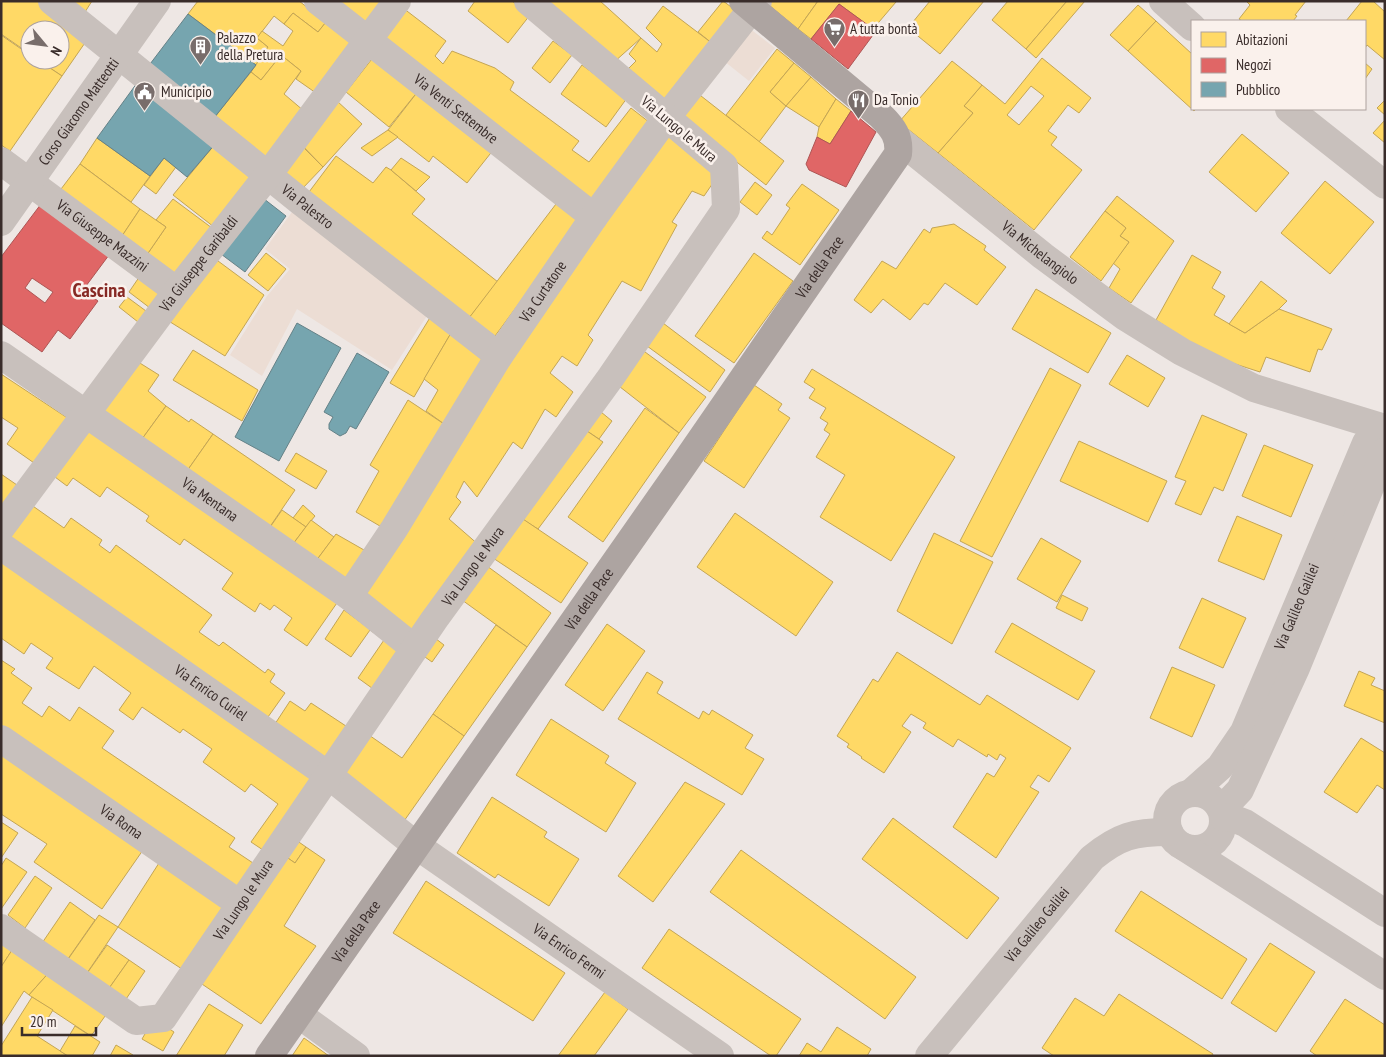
<svg xmlns="http://www.w3.org/2000/svg" width="1386" height="1057" font-family="'PT Sans Narrow',sans-serif">
<style>
.plaza{fill:#ecddd4}
.homes{fill:#ffd966;stroke:#c4a554;fill-rule:evenodd}
.shops{fill:#e06666;stroke:#ae5554;fill-rule:evenodd}
.public{fill:#76a5af;stroke:#648187}
.lines{fill:none;stroke-linecap:round;stroke-linejoin:round}
.minor{stroke:#c8c0bc;stroke-width:28}
.major{stroke:#ada4a1;stroke-width:28}
.labels{text-anchor:middle;stroke-width:5;stroke-linejoin:round;paint-order:stroke}
.poi-label{font-size:15px;fill:#392c2a;stroke:#faf1ec;text-anchor:start}
.street-label{font-size:15px;fill:#392c2a;stroke:#faf1ec}
.district-label{font-size:20px;font-weight:bold;fill:#872924;stroke:#faf1ec}
</style>
<rect width="100%" height="100%" fill="#eee7e4"/>
<g class="plaza">
<path d="M 749,28 L 775,48 L 749,81 L 724,61 Z"/>
<path d="M 300,201 L 434,305 L 392,370 L 297,309 L 262,376 L 230,355 L 267,296 L 290,269 L 265,249 Z"/>
</g>
<g class="homes">
<path d="M 1,1 L 42,1 L 89,37 L 62,76 L 38,60 L 60,60 L 60,30 L 30,30 L 30,54 L 1,34 Z"/>
<path d="M 71,1 L 92,1 L 85,12 Z"/>
<path d="M 198,1 L 299,1 L 326,22 L 318,32 L 293,13 L 284,24 L 274,16 L 257,38 L 268,47 L 256,65 L 188,14 Z"/>
<path d="M 331,1 L 387,1 L 365,29 Z"/>
<path d="M 475,1 L 512,1 L 530,15 L 508,43 L 468,11 Z"/>
<path d="M 543,1 L 600,1 L 641,38 L 613,63 Z"/>
<path d="M 723,1 L 738,12 L 713,44 L 698,32 Z"/>
<path d="M 769,1 L 818,1 L 798,29 L 770,6 Z"/>
<path d="M 818,1 L 895,1 L 896,2 L 873,29 L 839,4 L 811,39 L 798,29 Z"/>
<path d="M 930,1 L 984,1 L 940,54 L 908,28 Z"/>
<path d="M 1008,1 L 1067,1 L 1026,49 L 992,20 Z"/>
<path d="M 1067,1 L 1085,1 L 1036,58 L 1026,49 Z"/>
<path d="M 1246,1 L 1306,1 L 1295,15 L 1297,16 L 1293,21 L 1242,21 L 1239,19 L 1250,5 Z"/>
<path d="M 1362,1 L 1373,1 L 1385,12 L 1385,60 L 1367,45 L 1365,48 L 1365,21 L 1346,21 Z"/>
<path d="M 1138,5 L 1156,21 L 1128,51 L 1110,35 Z"/>
<path d="M 663,6 L 713,44 L 664,109 L 623,74 L 636,61 L 629,54 L 641,38 L 657,52 L 662,44 L 646,28 Z"/>
<path d="M 403,8 L 446,41 L 435,56 L 443,64 L 452,51 L 495,68 L 514,82 L 510,90 L 579,141 L 572,150 L 589,162 L 631,108 L 649,122 L 590,210 L 377,40 Z"/>
<path d="M 293,13 L 318,32 L 326,22 L 352,43 L 316,93 L 296,79 L 301,71 L 281,55 L 261,80 L 251,72 L 268,47 L 257,38 L 262,31 L 283,46 L 293,31 L 284,24 Z"/>
<path d="M 1156,21 L 1192,54 L 1192,109 L 1196,109 L 1194,111 L 1128,51 Z"/>
<path d="M 1,35 L 30,55 L 30,60 L 38,60 L 62,76 L 10,151 L 1,145 Z"/>
<path d="M 553,41 L 572,55 L 550,83 L 532,68 Z"/>
<path d="M 777,49 L 794,63 L 770,92 L 786,106 L 759,142 L 726,115 Z"/>
<path d="M 281,55 L 301,71 L 284,94 L 304,111 L 267,160 L 214,118 L 251,72 L 261,80 Z"/>
<path d="M 375,55 L 419,90 L 389,127 L 346,92 Z"/>
<path d="M 1042,58 L 1091,98 L 1079,113 L 1068,105 L 1048,131 L 1057,137 L 1051,145 L 1082,170 L 1034,230 L 938,153 L 973,113 L 964,106 L 982,85 L 1005,104 ZM 1031,86 L 1044,96 L 1019,125 L 1007,115 Z"/>
<path d="M 952,61 L 982,85 L 964,106 L 973,113 L 938,153 L 899,122 Z"/>
<path d="M 794,63 L 811,77 L 786,106 L 770,92 Z"/>
<path d="M 1365,63 L 1372,69 L 1365,79 Z"/>
<path d="M 582,65 L 627,98 L 606,127 L 561,94 Z"/>
<path d="M 811,77 L 836,99 L 819,127 L 786,106 Z"/>
<path d="M 419,90 L 494,149 L 467,183 L 433,156 L 429,162 L 388,130 Z"/>
<path d="M 696,92 L 784,161 L 766,185 L 678,116 Z"/>
<path d="M 836,99 L 851,111 L 830,144 L 817,137 L 819,127 Z"/>
<path d="M 1385,100 L 1385,115 L 1377,108 Z"/>
<path d="M 337,101 L 362,124 L 323,167 L 299,142 Z"/>
<path d="M 1385,120 L 1385,143 L 1373,133 Z"/>
<path d="M 669,127 L 708,159 L 715,180 L 704,196 L 692,191 L 672,222 L 677,225 L 641,291 L 622,281 L 588,335 L 593,340 L 577,366 L 562,356 L 550,373 L 573,392 L 556,417 L 545,409 L 522,449 L 513,442 L 477,497 L 464,481 L 456,497 L 461,502 L 449,519 L 480,546 L 418,634 L 359,595 L 601,222 Z"/>
<path d="M 388,130 L 398,137 L 372,156 L 361,148 Z"/>
<path d="M 1242,134 L 1289,173 L 1256,212 L 1209,172 Z"/>
<path d="M 97,138 L 150,176 L 131,202 L 80,164 Z"/>
<path d="M 298,142 L 323,167 L 301,190 L 277,170 Z"/>
<path d="M 216,143 L 254,174 L 214,227 L 173,195 Z"/>
<path d="M 336,156 L 373,183 L 386,167 L 391,170 L 425,199 L 412,214 L 498,282 L 469,318 L 309,192 Z"/>
<path d="M 164,158 L 176,167 L 156,194 L 144,185 Z"/>
<path d="M 401,158 L 430,177 L 416,191 L 391,170 Z"/>
<path d="M 80,164 L 140,209 L 120,239 L 58,193 Z"/>
<path d="M 1325,181 L 1374,222 L 1330,274 L 1281,233 Z"/>
<path d="M 755,182 L 772,195 L 757,215 L 740,202 Z"/>
<path d="M 802,184 L 839,210 L 800,265 L 762,238 L 767,231 L 772,235 L 790,208 L 786,205 Z"/>
<path d="M 1117,196 L 1174,241 L 1131,303 L 1109,288 L 1120,269 L 1113,263 L 1129,242 L 1120,236 L 1126,228 L 1105,211 Z"/>
<path d="M 173,199 L 212,228 L 175,281 L 144,259 L 166,227 L 156,220 Z"/>
<path d="M 556,204 L 580,221 L 495,336 L 469,318 Z"/>
<path d="M 140,209 L 166,227 L 144,259 L 120,239 Z"/>
<path d="M 1105,211 L 1126,228 L 1120,236 L 1129,242 L 1101,281 L 1070,257 Z"/>
<path d="M 954,224 L 986,246 L 984,250 L 1006,267 L 977,305 L 945,283 L 928,305 L 924,303 L 910,320 L 883,299 L 871,313 L 854,300 L 882,261 L 896,269 L 924,229 L 930,233 L 932,228 Z"/>
<path d="M 266,253 L 286,269 L 268,291 L 248,275 Z"/>
<path d="M 754,253 L 793,281 L 734,363 L 695,336 Z"/>
<path d="M 1192,255 L 1221,272 L 1212,288 L 1225,296 L 1214,315 L 1245,333 L 1279,309 L 1332,329 L 1322,350 L 1318,349 L 1310,372 L 1266,357 L 1260,372 L 1229,362 L 1188,341 L 1156,320 Z"/>
<path d="M 214,258 L 264,295 L 225,356 L 167,320 Z"/>
<path d="M 144,270 L 165,286 L 150,308 L 129,292 Z"/>
<path d="M 1261,281 L 1287,301 L 1279,309 L 1245,333 L 1229,324 Z"/>
<path d="M 1036,289 L 1111,333 L 1088,373 L 1012,329 Z"/>
<path d="M 127,297 L 146,311 L 138,322 L 119,307 Z"/>
<path d="M 431,316 L 451,333 L 414,397 L 390,383 Z"/>
<path d="M 663,323 L 725,370 L 710,392 L 647,346 Z"/>
<path d="M 451,333 L 484,360 L 447,426 L 426,411 L 438,390 L 424,379 Z"/>
<path d="M 641,349 L 706,397 L 679,433 L 615,383 Z"/>
<path d="M 193,350 L 258,390 L 242,421 L 173,380 Z"/>
<path d="M 1127,355 L 1165,378 L 1148,407 L 1109,384 Z"/>
<path d="M 135,360 L 159,375 L 148,391 L 166,406 L 142,439 L 101,411 Z"/>
<path d="M 1050,368 L 1081,385 L 992,557 L 960,541 Z"/>
<path d="M 812,369 L 955,457 L 891,561 L 820,517 L 845,475 L 816,457 L 830,434 L 824,430 L 828,423 L 820,418 L 826,408 L 809,398 L 815,389 L 804,382 Z"/>
<path d="M 1,374 L 69,419 L 37,465 L 7,444 L 18,428 L 1,417 Z"/>
<path d="M 754,385 L 782,404 L 778,410 L 790,418 L 744,488 L 704,461 Z"/>
<path d="M 408,400 L 447,426 L 385,529 L 356,512 L 379,471 L 370,465 Z"/>
<path d="M 166,406 L 189,422 L 191,419 L 213,434 L 187,471 L 142,439 Z"/>
<path d="M 645,408 L 679,433 L 603,542 L 568,517 Z"/>
<path d="M 601,412 L 612,421 L 599,439 L 587,431 Z"/>
<path d="M 1202,415 L 1247,434 L 1223,491 L 1214,487 L 1201,515 L 1175,504 L 1186,481 L 1175,477 Z"/>
<path d="M 87,423 L 339,600 L 307,646 L 284,630 L 292,618 L 274,605 L 270,610 L 260,603 L 255,612 L 222,589 L 233,573 L 184,539 L 180,545 L 146,521 L 149,516 L 107,487 L 100,497 L 73,478 L 67,486 L 51,474 Z"/>
<path d="M 587,431 L 603,442 L 538,529 L 522,519 Z"/>
<path d="M 213,434 L 295,490 L 267,531 L 187,471 Z"/>
<path d="M 1079,441 L 1167,481 L 1148,522 L 1060,481 Z"/>
<path d="M 1264,445 L 1313,465 L 1291,517 L 1242,496 Z"/>
<path d="M 296,453 L 327,471 L 316,489 L 285,471 Z"/>
<path d="M 1,474 L 17,485 L 1,509 Z"/>
<path d="M 30,504 L 64,528 L 71,518 L 102,540 L 99,545 L 110,553 L 116,545 L 212,615 L 199,632 L 219,646 L 223,642 L 265,673 L 268,669 L 275,674 L 270,682 L 285,693 L 263,724 L 3,541 Z"/>
<path d="M 303,505 L 315,516 L 306,527 L 293,518 Z"/>
<path d="M 282,510 L 306,527 L 289,549 L 266,533 Z"/>
<path d="M 735,513 L 833,582 L 796,636 L 697,567 Z"/>
<path d="M 1237,516 L 1282,535 L 1264,580 L 1218,561 Z"/>
<path d="M 520,517 L 588,563 L 561,603 L 493,558 Z"/>
<path d="M 311,520 L 334,537 L 313,565 L 290,548 Z"/>
<path d="M 934,533 L 993,562 L 952,644 L 897,611 Z"/>
<path d="M 336,534 L 371,554 L 346,589 L 313,565 Z"/>
<path d="M 1041,538 L 1081,561 L 1057,602 L 1017,579 Z"/>
<path d="M 1,552 L 319,776 L 266,852 L 251,842 L 278,804 L 251,784 L 245,792 L 203,762 L 212,749 L 183,729 L 180,733 L 142,707 L 133,720 L 119,710 L 131,693 L 94,666 L 79,689 L 46,668 L 53,658 L 31,643 L 24,654 L 1,638 Z"/>
<path d="M 487,566 L 551,613 L 527,647 L 462,600 Z"/>
<path d="M 1062,595 L 1088,608 L 1082,621 L 1056,608 Z"/>
<path d="M 1202,598 L 1246,618 L 1223,668 L 1179,648 Z"/>
<path d="M 344,610 L 402,653 L 376,691 L 358,678 L 384,640 L 370,630 L 351,657 L 325,639 Z"/>
<path d="M 1012,623 L 1095,671 L 1078,700 L 995,652 Z"/>
<path d="M 607,624 L 645,651 L 603,711 L 565,685 Z"/>
<path d="M 496,625 L 527,647 L 464,736 L 433,714 Z"/>
<path d="M 431,635 L 444,645 L 432,662 L 418,652 Z"/>
<path d="M 897,652 L 980,705 L 987,695 L 1071,748 L 1049,782 L 1038,775 L 1030,787 L 1039,792 L 996,858 L 953,827 L 987,773 L 994,777 L 1006,758 L 1000,754 L 997,760 L 988,754 L 987,757 L 958,739 L 953,747 L 923,728 L 926,723 L 911,714 L 902,726 L 911,732 L 884,773 L 861,758 L 862,757 L 847,747 L 849,744 L 837,736 L 873,679 L 878,682 Z"/>
<path d="M 1,660 L 15,669 L 11,673 L 32,688 L 22,703 L 42,717 L 49,706 L 70,721 L 79,707 L 114,731 L 102,748 L 235,838 L 229,847 L 256,865 L 238,892 L 1,731 Z"/>
<path d="M 1172,667 L 1215,685 L 1192,737 L 1150,718 Z"/>
<path d="M 1359,671 L 1375,678 L 1371,685 L 1385,691 L 1385,723 L 1344,706 Z"/>
<path d="M 647,672 L 663,682 L 657,693 L 699,719 L 703,711 L 709,715 L 712,710 L 753,735 L 745,748 L 764,759 L 742,795 L 618,719 Z"/>
<path d="M 290,701 L 305,711 L 311,703 L 352,730 L 327,768 L 271,730 Z"/>
<path d="M 433,714 L 464,736 L 404,821 L 337,774 L 366,733 L 402,758 Z"/>
<path d="M 551,719 L 609,756 L 605,763 L 636,783 L 606,832 L 516,775 Z"/>
<path d="M 1361,738 L 1385,753 L 1385,790 L 1377,785 L 1357,813 L 1324,792 Z"/>
<path d="M 1,752 L 143,850 L 102,909 L 34,862 L 47,844 L 1,814 Z"/>
<path d="M 685,782 L 725,804 L 653,902 L 618,876 Z"/>
<path d="M 492,797 L 547,832 L 544,837 L 579,859 L 549,906 L 498,874 L 495,878 L 457,853 Z"/>
<path d="M 893,818 L 999,898 L 967,939 L 862,859 Z"/>
<path d="M 1,822 L 18,833 L 1,858 Z"/>
<path d="M 293,838 L 306,847 L 295,863 L 282,854 Z"/>
<path d="M 306,847 L 325,860 L 284,926 L 316,946 L 261,1024 L 196,980 L 282,854 L 295,863 Z"/>
<path d="M 741,850 L 916,977 L 885,1019 L 710,892 Z"/>
<path d="M 6,858 L 27,872 L 1,909 L 1,866 Z"/>
<path d="M 159,863 L 227,907 L 185,971 L 118,927 Z"/>
<path d="M 35,876 L 52,888 L 25,928 L 8,915 Z"/>
<path d="M 426,881 L 565,973 L 533,1021 L 393,933 Z"/>
<path d="M 1141,891 L 1247,959 L 1222,999 L 1115,931 Z"/>
<path d="M 70,902 L 95,920 L 63,966 L 40,946 Z"/>
<path d="M 99,915 L 118,927 L 83,979 L 64,965 Z"/>
<path d="M 669,929 L 801,1019 L 776,1056 L 771,1056 L 642,968 Z"/>
<path d="M 1,935 L 16,944 L 1,967 Z"/>
<path d="M 1270,943 L 1315,972 L 1276,1032 L 1231,1003 Z"/>
<path d="M 16,944 L 52,969 L 29,995 L 24,991 L 1,1027 L 1,967 Z"/>
<path d="M 107,945 L 129,960 L 105,994 L 83,979 Z"/>
<path d="M 129,960 L 145,971 L 122,1005 L 105,994 Z"/>
<path d="M 52,969 L 110,1009 L 91,1036 L 29,995 Z"/>
<path d="M 605,992 L 628,1009 L 594,1056 L 558,1056 Z"/>
<path d="M 1119,994 L 1213,1054 L 1212,1056 L 1054,1056 L 1042,1048 L 1075,998 L 1104,1016 Z"/>
<path d="M 32,997 L 53,1010 L 37,1036 L 68,1056 L 1,1056 L 1,1046 Z"/>
<path d="M 1345,999 L 1385,1025 L 1385,1056 L 1317,1056 L 1310,1051 Z"/>
<path d="M 209,1004 L 243,1025 L 224,1056 L 176,1056 Z"/>
<path d="M 75,1026 L 100,1042 L 92,1056 L 68,1056 L 60,1051 Z"/>
<path d="M 165,1026 L 174,1032 L 163,1051 L 142,1039 L 149,1027 Z"/>
<path d="M 837,1027 L 871,1049 L 867,1056 L 799,1056 L 807,1043 L 821,1052 Z"/>
<path d="M 304,1038 L 329,1056 L 292,1056 Z"/>
<path d="M 116,1045 L 133,1055 L 133,1056 L 110,1056 Z"/>
</g>
<g class="shops">
<path d="M 839,4 L 876,31 L 848,69 L 811,39 Z"/>
<path d="M 851,111 L 876,132 L 846,187 L 809,170 L 806,164 L 817,137 L 830,144 Z"/>
<path d="M 41,204 L 109,255 L 83,290 L 98,301 L 70,339 L 58,330 L 42,352 L 1,323 L 1,257 ZM 32,278 L 53,292 L 45,303 L 25,288 Z"/>
</g>
<g class="public">
<path d="M 188,14 L 256,65 L 214,118 L 147,68 Z"/>
<path d="M 137,83 L 216,143 L 187,177 L 164,158 L 150,176 L 97,138 Z"/>
<path d="M 259,195 L 286,216 L 245,272 L 217,251 Z"/>
<path d="M 297,323 L 341,348 L 279,461 L 235,437 Z"/>
<path d="M 357,353 L 389,372 L 356,429 L 350,426 L 346,433 L 340,436 L 329,429 L 329,424 L 333,417 L 324,412 Z"/>
</g>
<g class="lines">
<g class="minor">
<path id="s1" d="M 52,1 L 300,201 L 499,356"/>
<path id="s2" d="M 318,1 L 594,217"/>
<path d="M 1163,1 L 1192,27"/>
<path d="M 1289,109 L 1385,185"/>
<path id="s3" d="M 898,139 L 1043,256 L 1124,316 L 1182,352 L 1254,388 L 1385,428"/>
<path id="s4" d="M 1,161 L 177,291"/>
<path id="s5" d="M 1,222 L 157,1"/>
<path id="s6" d="M 1,355 L 349,596 L 414,648"/>
<path id="s7" d="M 1,528 L 177,291 L 268,175 L 397,1"/>
<path id="s8" d="M 1,546 L 328,775 L 417,846 L 720,1056"/>
<path id="s9" d="M 349,596 L 394,529 L 499,356 L 594,217 L 666,118 L 758,1"/>
<path id="s10" d="M 1,739 L 240,904"/>
<path id="s11" d="M 1192,792 L 1220,767 L 1244,732 L 1366,443 L 1382,427"/>
<circle cx="1195" cy="821" r="28"/>
<path d="M 1222,809 L 1240,790 L 1296,668 L 1385,451"/>
<path d="M 1223,817 L 1232,818 L 1245,823 L 1385,913"/>
<path d="M 1184,847 L 1385,976"/>
<path id="s12" d="M 1,928 L 136,1021 L 163,1018 L 434,620 L 611,377 L 726,209 L 724,166 L 528,1"/>
<path d="M 298,1014 L 356,1056"/>
<path id="s13" d="M 929,1056 L 1092,858 C 1119,836 1134,832 1169,832"/>
</g>
<path class="major" id="s14" d="M 269,1056 L 684,464 L 898,154 C 900,137 893,128 881,116 L 743,1"/>
</g>
<defs>
<symbol id="supermarket-pin" viewBox="-11 -11 22 30"><path d="M0 17L-7.5 6A9.5 9.5 0 1 1 7.5 6Z" fill="#786d6b" stroke="#faf1ec"/><path d="M-6-5.5h2.5l.6 2H6L4.5 2H-2.5L-4.4-4H-6ZM-1.5 3.2a1.3 1.3 0 1 0 .1 0ZM3 3.2a1.3 1.3 0 1 0 .1 0Z" fill="#fff"/></symbol>
<symbol id="building-pin" viewBox="-11 -11 22 30"><path d="M0 17L-7.5 6A9.5 9.5 0 1 1 7.5 6Z" fill="#786d6b" stroke="#faf1ec"/><path d="M-4-6H4V6H1V3H-1V6H-4ZM-2.5-4.3h1.7v1.8h-1.7ZM.8-4.3h1.7v1.8H.8ZM-2.5-1h1.7V.8h-1.7ZM.8-1h1.7V.8H.8Z" fill="#fff"/></symbol>
<symbol id="civic-pin" viewBox="-11 -11 22 30"><path d="M0 17L-7.5 6A9.5 9.5 0 1 1 7.5 6Z" fill="#786d6b" stroke="#faf1ec"/><path d="M-.6-6.5H3V-4.5H.6V-3L4-1V1h2V6H-6V1h2V-1L-.6-3ZM-1.2 2.5V6h2.4V2.5Z" fill="#fff"/></symbol>
<symbol id="restaurant-pin" viewBox="-11 -11 22 30"><path d="M0 17L-7.5 6A9.5 9.5 0 1 1 7.5 6Z" fill="#786d6b" stroke="#faf1ec"/><path d="M-5-6h1v4h1v-4h1v4h1v-4h1v5L-1.5 .5V6h-2V.5L-5-1ZM5-6V6H3V1.5H1.5Q1.5-4 5-6Z" fill="#fff"/></symbol>
</defs>
<g fill-rule="evenodd">
<use href="#supermarket-pin" x="822" y="16" width="25" height="34"/>
<use href="#building-pin" x="188" y="34" width="25" height="34"/>
<use href="#civic-pin" x="132" y="80" width="25" height="34"/>
<use href="#restaurant-pin" x="846" y="88" width="25" height="34"/>
</g>
<g class="labels">
<g class="poi-label">
<text x="850" y="34">A tutta bontà</text>
<text x="217" y="43">Palazzo<tspan x="217" dy="17">della Pretura</tspan></text>
<text x="161" y="97">Municipio</text>
<text x="874" y="105">Da Tonio</text>
</g>
<g class="street-label">
<text dy="5" stroke="none"><textPath href="#s2" startOffset="175">Via Venti Settembre</textPath></text>
<text dy="5" stroke="none"><textPath href="#s5" startOffset="135">Corso Giacomo Matteotti</textPath></text>
<text transform="translate(679 129) rotate(40)" y="5">Via Lungo le Mura</text>
<text dy="5" stroke="none"><textPath href="#s1" startOffset="328">Via Palestro</textPath></text>
<text dy="5" stroke="none"><textPath href="#s4" startOffset="126">Via Giuseppe Mazzini</textPath></text>
<text dy="5" stroke="none"><textPath href="#s3" startOffset="182">Via Michelangiolo</textPath></text>
<text dy="5" stroke="none"><textPath href="#s7" startOffset="330">Via Giuseppe Garibaldi</textPath></text>
<text dy="5" stroke="none"><textPath href="#s14" startOffset="962">Via della Pace</textPath></text>
<text dy="5" stroke="none"><textPath href="#s9" startOffset="361">Via Curtatone</textPath></text>
<text dy="5" stroke="none"><textPath href="#s6" startOffset="254">Via Mentana</textPath></text>
<text dy="5" stroke="none"><textPath href="#s12" startOffset="739">Via Lungo le Mura</textPath></text>
<text dy="5" stroke="none"><textPath href="#s14" startOffset="558">Via della Pace</textPath></text>
<text dy="5" stroke="none"><textPath href="#s11" startOffset="216">Via Galileo Galilei</textPath></text>
<text dy="5" stroke="none"><textPath href="#s8" startOffset="256">Via Enrico Curiel</textPath></text>
<text dy="5" stroke="none"><textPath href="#s10" startOffset="146">Via Roma</textPath></text>
<text dy="5" stroke="none"><textPath href="#s12" startOffset="334">Via Lungo le Mura</textPath></text>
<text dy="5" stroke="none"><textPath href="#s13" startOffset="170">Via Galileo Galilei</textPath></text>
<text dy="5" stroke="none"><textPath href="#s14" startOffset="152">Via della Pace</textPath></text>
<text dy="5" stroke="none"><textPath href="#s8" startOffset="698">Via Enrico Fermi</textPath></text>
</g>
<g class="district-label">
<text x="99" y="297">Cascina</text>
</g>
</g>
<rect width="1386" height="1057" fill="none" stroke="#392c2a" stroke-width="5"/>
<rect x="1191" y="20" width="175" height="90" fill="#faf1ec" stroke="#ada29e"/>
<rect x="1201" y="32" width="25" height="15" fill="#ffd966" stroke="#ada29e"/>
<text x="1236" y="45" font-size="15" fill="#392c2a">Abitazioni</text>
<rect x="1201" y="58" width="25" height="15" fill="#e06666" stroke="#ada29e"/>
<text x="1236" y="70" font-size="15" fill="#392c2a">Negozi</text>
<rect x="1201" y="82" width="25" height="15" fill="#76a5af" stroke="#ada29e"/>
<text x="1236" y="95" font-size="15" fill="#392c2a">Pubblico</text>
<g transform="translate(45 45) rotate(119)"><circle r="24" fill="#faf1ec" stroke="#ada29e"/>
<path d="M0-4L9 19L0 12L-9 19Z" fill="#786d6b"/>
<text y="-8" font-size="14" font-weight="bold" text-anchor="middle" fill="#392c2a">N</text>
</g>
<path d="M22 1027v8h74v-8" fill="none" stroke="#392c2a" stroke-width="2.5"/>
<text x="30" y="1027" font-size="15" fill="#392c2a" stroke="#faf1ec" stroke-width="4" paint-order="stroke">20 m</text>
</svg>
